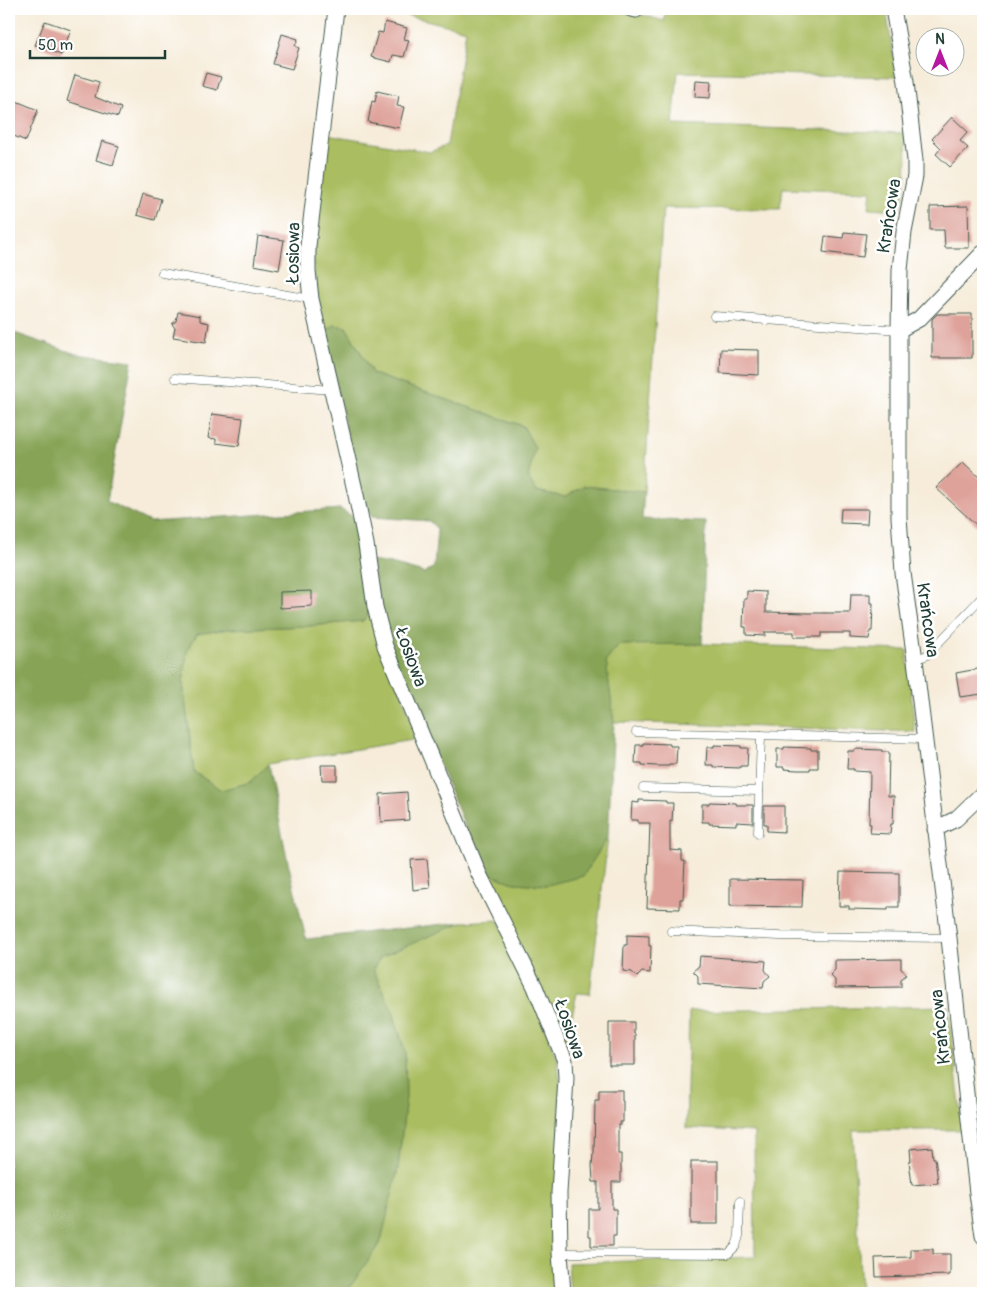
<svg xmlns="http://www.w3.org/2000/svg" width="992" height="1302" font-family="Pangolin,sans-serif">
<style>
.green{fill:#aabd60;stroke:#647d4a}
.forest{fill:#87a456;stroke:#537045}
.building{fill:#dea29a}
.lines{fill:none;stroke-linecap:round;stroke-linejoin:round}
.lane-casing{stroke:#3f574d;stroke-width:9}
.street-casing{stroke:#3f574d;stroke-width:17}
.lane{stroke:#fff;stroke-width:8}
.street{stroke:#fff;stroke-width:15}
.labels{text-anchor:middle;stroke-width:5;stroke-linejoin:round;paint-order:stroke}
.street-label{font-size:18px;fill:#1f3d34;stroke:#fff}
</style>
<rect width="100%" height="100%" fill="#fff"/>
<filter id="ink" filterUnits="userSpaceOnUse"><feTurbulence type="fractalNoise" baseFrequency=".02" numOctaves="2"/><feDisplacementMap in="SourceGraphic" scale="10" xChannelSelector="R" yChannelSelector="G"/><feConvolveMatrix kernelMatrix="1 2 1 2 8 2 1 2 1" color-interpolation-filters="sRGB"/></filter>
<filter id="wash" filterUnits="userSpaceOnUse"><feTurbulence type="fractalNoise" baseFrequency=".0096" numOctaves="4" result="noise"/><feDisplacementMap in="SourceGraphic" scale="20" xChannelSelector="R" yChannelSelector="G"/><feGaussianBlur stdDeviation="1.12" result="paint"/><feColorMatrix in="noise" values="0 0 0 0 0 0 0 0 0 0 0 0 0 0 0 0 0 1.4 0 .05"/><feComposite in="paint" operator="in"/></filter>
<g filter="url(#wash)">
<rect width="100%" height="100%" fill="#f6ecd9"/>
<g class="green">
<path d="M 381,9 L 623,9 L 664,21 L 666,9 L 886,9 L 897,77 L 678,72 L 673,125 L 905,133 C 908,160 908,184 899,210 L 869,208 L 871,191 L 783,188 L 780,209 L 663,208 L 644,492 L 584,486 L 565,497 L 536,491 L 528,477 L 535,448 L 523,426 L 373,374 L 346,327 L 325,330 L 318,296 L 314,272 L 313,247 L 327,134 L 430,152 L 447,145 L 466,30 Z"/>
<path d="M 372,609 L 418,739 L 268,764 L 251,782 L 221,790 L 194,772 L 183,683 L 187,652 L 197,634 L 228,629 L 309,626 L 363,621 Z"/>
<path d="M 702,644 L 907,650 L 915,732 L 614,722 L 606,661 L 619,645 Z"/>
<path d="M 608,837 L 590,994 L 577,993 L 567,1038 L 561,1037 L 484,872 L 514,883 L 546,885 L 583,876 Z"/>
<path d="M 498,920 L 531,994 L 557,1059 L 560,1081 L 558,1293 L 346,1293 L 381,1241 L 398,1169 L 406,1096 L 405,1052 L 393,1012 L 373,969 L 380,957 L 462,922 Z"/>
<path d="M 948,1006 L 963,1130 L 853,1130 L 861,1293 L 570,1293 L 568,1263 L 755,1257 L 754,1132 L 686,1128 L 689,1011 Z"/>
</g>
<g class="forest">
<path d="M 335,325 L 346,327 L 373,374 L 523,426 L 535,448 L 528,477 L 536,491 L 565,497 L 584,486 L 644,492 L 642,519 L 706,522 L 702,644 L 619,645 L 606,661 L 614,722 L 608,837 L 583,876 L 547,885 L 514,883 L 484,872 L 390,646 L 371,561 L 391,564 L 424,573 L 434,567 L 437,529 L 429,521 L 372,517 L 360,496 L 325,331 Z"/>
<path d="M 9,331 L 76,354 L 132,361 L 107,501 L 150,522 L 340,509 L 357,519 L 372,609 L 363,621 L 309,626 L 228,629 L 197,634 L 187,652 L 183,683 L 194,772 L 221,790 L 251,782 L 268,764 L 286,853 L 306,939 L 462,922 L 381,957 L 373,969 L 393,1012 L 405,1052 L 406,1096 L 398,1169 L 381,1241 L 346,1293 L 9,1293 Z"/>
</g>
<g id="blocks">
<g class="building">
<path d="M 45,21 L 71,30 L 61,55 L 35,45 Z"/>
<path d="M 385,22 L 407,28 L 404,39 L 409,40 L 404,57 L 393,55 L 391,62 L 371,57 L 378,32 L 383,33 Z"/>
<path d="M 282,34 L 298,39 L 295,46 L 299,48 L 292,69 L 273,64 Z"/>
<path d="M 206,73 L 221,77 L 217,90 L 202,86 Z"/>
<path d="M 75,75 L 99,82 L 95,97 L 121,108 L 118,117 L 67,101 Z"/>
<path d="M 696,80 L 711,81 L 710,98 L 695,97 Z"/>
<path d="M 377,91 L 399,96 L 397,106 L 404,107 L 399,128 L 368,122 L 372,101 L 375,102 Z"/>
<path d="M 9,98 L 38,110 L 26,141 L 9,134 Z"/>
<path d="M 952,117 L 968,132 L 960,141 L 968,148 L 950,167 L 936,154 L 941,148 L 932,139 Z"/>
<path d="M 102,141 L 119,146 L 113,165 L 96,160 Z"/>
<path d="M 143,194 L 161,199 L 155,220 L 137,215 Z"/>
<path d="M 968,206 L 969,248 L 945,248 L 944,230 L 930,230 L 930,207 Z"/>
<path d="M 844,232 L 866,234 L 863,257 L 823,252 L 825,236 L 843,238 Z"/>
<path d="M 258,236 L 284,240 L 279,270 L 254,265 Z"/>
<path d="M 178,312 L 200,316 L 200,321 L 209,323 L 206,342 L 173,337 L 175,328 L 172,324 L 176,321 Z"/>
<path d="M 937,314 L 972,314 L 972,358 L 932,358 L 932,319 Z"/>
<path d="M 721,349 L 759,350 L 759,375 L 720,373 Z"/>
<path d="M 212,414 L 243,418 L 239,446 L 216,443 L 216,439 L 208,438 Z"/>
<path d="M 963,462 L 983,481 L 983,531 L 936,488 Z"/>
<path d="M 841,509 L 868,509 L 867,524 L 840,523 Z"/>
<path d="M 312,591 L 312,606 L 280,608 L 280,592 Z"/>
<path d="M 747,591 L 766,592 L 766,612 L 808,613 L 850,613 L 851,594 L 870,594 L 870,603 L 873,603 L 872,631 L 870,631 L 869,639 L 850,638 L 850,633 L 821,633 L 821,637 L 794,637 L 794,632 L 765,632 L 765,636 L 746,635 L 746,627 L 743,627 L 744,599 L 747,599 Z"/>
<path d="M 983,668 L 983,682 L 980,682 L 982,694 L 960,697 L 956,673 Z"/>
<path d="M 643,743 L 670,744 L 670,746 L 677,746 L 676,764 L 669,764 L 669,766 L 656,766 L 642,765 L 642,763 L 635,763 L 636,745 L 643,745 Z"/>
<path d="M 714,745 L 741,746 L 741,748 L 748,748 L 747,766 L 740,766 L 740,768 L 713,767 L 713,765 L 706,765 L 707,747 L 714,747 Z"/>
<path d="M 784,747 L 811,748 L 811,750 L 818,750 L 818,768 L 810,768 L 810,770 L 797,770 L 784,769 L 784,767 L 777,767 L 777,749 L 784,749 Z"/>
<path d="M 855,749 L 882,750 L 882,752 L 889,752 L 888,796 L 894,796 L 893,824 L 891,824 L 890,834 L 870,833 L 871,824 L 869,824 L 870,772 L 854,771 L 854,769 L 847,769 L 848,751 L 855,751 Z"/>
<path d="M 321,765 L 337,765 L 337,780 L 322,780 Z"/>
<path d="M 407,792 L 409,820 L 381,822 L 380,794 Z"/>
<path d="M 639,800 L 666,801 L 666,803 L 673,803 L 672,821 L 670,821 L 670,850 L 682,851 L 682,861 L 685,861 L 683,899 L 680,899 L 680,909 L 647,908 L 650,823 L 638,823 L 638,820 L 631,820 L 632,802 L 639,803 Z"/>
<path d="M 709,802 L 736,803 L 736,805 L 753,805 L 753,823 L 736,822 L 736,825 L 709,824 L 709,822 L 702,822 L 702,804 L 709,804 Z"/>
<path d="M 764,806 L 784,806 L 784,832 L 767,831 L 767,824 L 764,824 Z"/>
<path d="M 427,859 L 430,888 L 413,890 L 411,860 Z"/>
<path d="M 840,872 L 899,873 L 899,907 L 888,907 L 888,910 L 849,909 L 849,906 L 839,906 Z"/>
<path d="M 730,879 L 803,880 L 802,907 L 730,906 Z"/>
<path d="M 627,935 L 649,936 L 649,946 L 651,946 L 650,973 L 642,972 L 637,977 L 632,972 L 623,971 L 624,945 L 627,945 Z"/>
<path d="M 700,956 L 766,961 L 765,970 L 770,976 L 764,981 L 763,988 L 698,984 L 698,976 L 693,971 L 699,966 Z"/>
<path d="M 901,959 L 901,969 L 907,974 L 901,979 L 901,987 L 835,988 L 835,980 L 830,975 L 835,970 L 835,960 Z"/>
<path d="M 609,1022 L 634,1022 L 634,1034 L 635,1034 L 635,1065 L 609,1065 Z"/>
<path d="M 599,1090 L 622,1090 L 622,1101 L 623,1101 L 623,1122 L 620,1122 L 620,1125 L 618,1125 L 618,1154 L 621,1154 L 621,1182 L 612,1182 L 612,1209 L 616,1209 L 616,1236 L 613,1236 L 613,1246 L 591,1246 L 591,1236 L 589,1236 L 589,1209 L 598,1209 L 598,1182 L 593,1182 L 592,1165 L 593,1154 L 594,1154 L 595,1100 L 599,1100 Z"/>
<path d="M 932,1147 L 933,1158 L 935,1158 L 938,1183 L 912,1185 L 909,1161 L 911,1161 L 910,1149 Z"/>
<rect x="691" y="1161" width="27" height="63"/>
<path d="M 911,1249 L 933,1249 L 933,1254 L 950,1254 L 950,1275 L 876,1277 L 875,1258 L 911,1257 Z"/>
</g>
</g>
</g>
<g filter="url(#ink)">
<use href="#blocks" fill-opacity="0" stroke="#3f574d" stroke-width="1"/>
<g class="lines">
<defs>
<g id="lane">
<path d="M 162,273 L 311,299"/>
<path d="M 714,316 L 899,330"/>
<path d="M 175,378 L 332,390"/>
<path d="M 915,660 L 927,655 L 983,596"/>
<path d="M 636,732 L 925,739"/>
<path d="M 643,788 L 759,791"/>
<path d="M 758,833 L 761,735"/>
<path d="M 671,931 L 780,936 L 949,938"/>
<path d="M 560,1253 L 728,1254 L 736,1246 L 739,1236 L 740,1201"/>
</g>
<g id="street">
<path d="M 336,9 L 308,246 L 308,271 L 311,299 L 356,495 L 366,544 L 375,607 L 385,646 L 479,874 L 535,987 L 565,1061 L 566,1078 L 559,1193 L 560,1253 L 563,1293"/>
<path d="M 631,9 L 636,10"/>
<path d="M 893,9 L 906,82 L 915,160 L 915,176 L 904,232 L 900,270 L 899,330 L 899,517 L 903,573 L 915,660 L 949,938 L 977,1193 L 983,1236"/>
<path d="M 899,330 L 919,319 L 983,253"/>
<path d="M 935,829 L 956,819 L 983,793"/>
</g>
</defs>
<use href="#lane" class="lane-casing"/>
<use href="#street" class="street-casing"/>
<use href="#lane" class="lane"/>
<use href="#street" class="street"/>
</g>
</g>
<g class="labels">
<g class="street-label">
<text transform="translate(889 216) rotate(-81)" y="6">Krańcowa</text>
<text transform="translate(293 253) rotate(-89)" y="6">Łosiowa</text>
<text transform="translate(928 620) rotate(82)" y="6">Krańcowa</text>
<text transform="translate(411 657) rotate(70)" y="6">Łosiowa</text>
<text transform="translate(940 1027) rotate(-96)" y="6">Krańcowa</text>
<text transform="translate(570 1029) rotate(71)" y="6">Łosiowa</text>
</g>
</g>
<rect width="992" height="1302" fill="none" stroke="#fff" stroke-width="30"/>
<g transform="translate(940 52)"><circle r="24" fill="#ffffff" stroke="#a5b1ae"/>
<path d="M0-4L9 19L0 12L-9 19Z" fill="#b5179e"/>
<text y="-8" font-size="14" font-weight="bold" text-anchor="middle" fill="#1f3d34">N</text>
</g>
<path d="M30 50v8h135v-8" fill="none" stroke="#1f3d34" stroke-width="2.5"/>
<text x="38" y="50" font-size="15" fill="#1f3d34" stroke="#ffffff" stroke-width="4" paint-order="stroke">50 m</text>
</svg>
